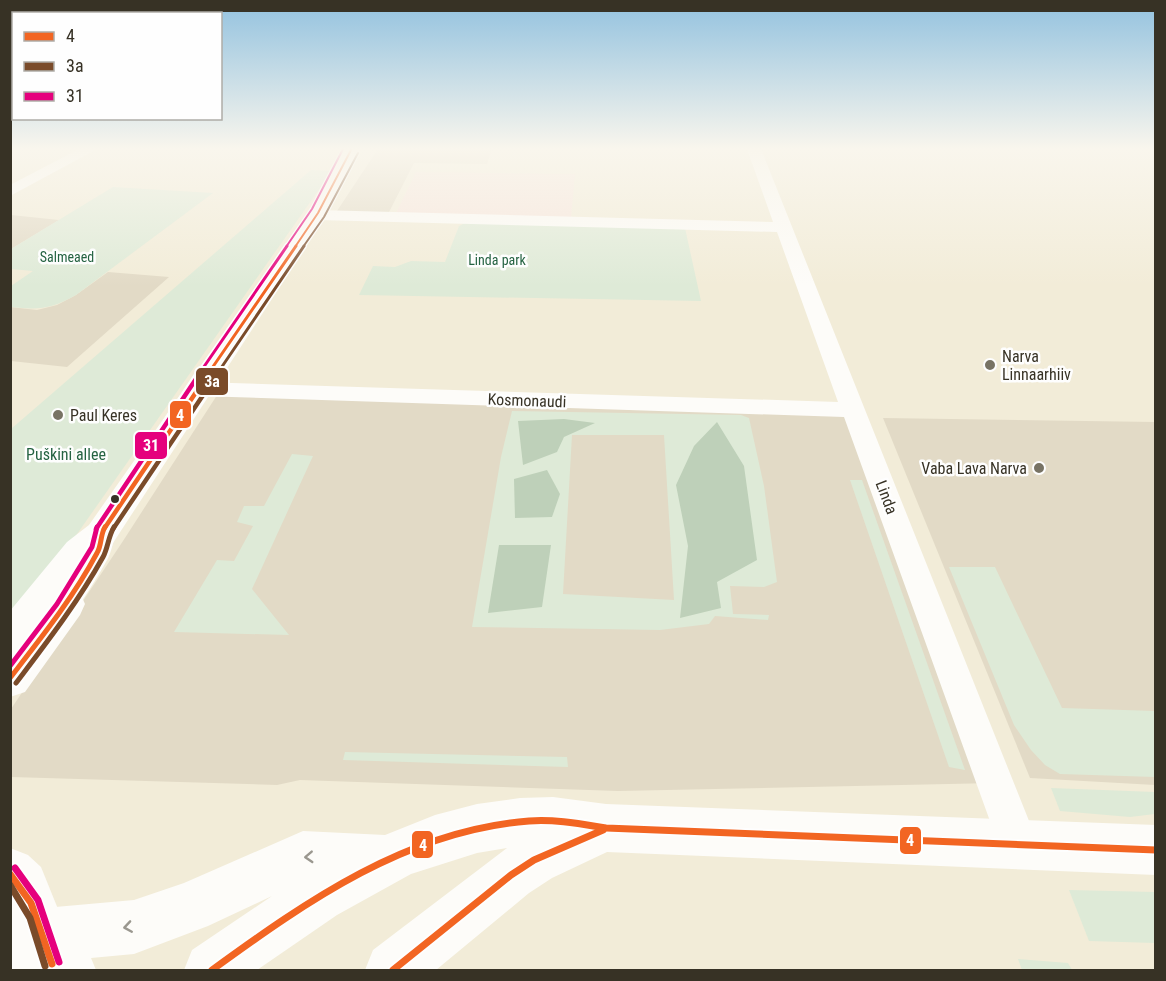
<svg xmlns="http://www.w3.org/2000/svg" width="1166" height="981" font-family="'Roboto Condensed',sans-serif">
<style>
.commercial{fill:#e2dac6}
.education{fill:#f7e5dc}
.green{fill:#deead7;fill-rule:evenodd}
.forest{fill:#bed0b9}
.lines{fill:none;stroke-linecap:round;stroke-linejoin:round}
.minor{fill:#fdfcf9;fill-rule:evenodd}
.tertiary{fill:#fdfcf9;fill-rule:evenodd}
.trunk{fill:#fdfcf9;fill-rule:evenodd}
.bus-1-far4-casing{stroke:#fefefe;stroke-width:4.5}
.bus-1-far3-casing{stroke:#fefefe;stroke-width:6}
.bus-1-far2-casing{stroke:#fefefe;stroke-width:9}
.bus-1-far1-casing{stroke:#fefefe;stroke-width:10}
.bus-1-casing{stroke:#fefefe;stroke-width:11}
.bus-2-far4-casing{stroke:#fefefe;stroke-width:4.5}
.bus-2-far3-casing{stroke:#fefefe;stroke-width:6}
.bus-2-far2-casing{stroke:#fefefe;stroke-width:9}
.bus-2-far1-casing{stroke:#fefefe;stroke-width:10}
.bus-2-casing{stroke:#fefefe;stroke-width:11}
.bus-3-far4-casing{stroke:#fefefe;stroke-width:4.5}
.bus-3-far3-casing{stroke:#fefefe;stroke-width:6}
.bus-3-far2-casing{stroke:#fefefe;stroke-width:9}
.bus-3-far1-casing{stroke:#fefefe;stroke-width:10}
.bus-3-casing{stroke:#fefefe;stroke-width:11}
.bus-1-far4{stroke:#f26522;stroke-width:2}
.bus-1-far3{stroke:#f26522;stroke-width:3}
.bus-1-far2{stroke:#f26522;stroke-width:4.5}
.bus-1-far1{stroke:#f26522;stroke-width:5}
.bus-1{stroke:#f26522;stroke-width:7}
.bus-2-far4{stroke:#7a4b2a;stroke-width:2}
.bus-2-far3{stroke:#7a4b2a;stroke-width:3}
.bus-2-far2{stroke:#7a4b2a;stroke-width:4.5}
.bus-2-far1{stroke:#7a4b2a;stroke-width:5}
.bus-2{stroke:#7a4b2a;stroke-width:7}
.bus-3-far4{stroke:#e5007d;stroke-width:2}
.bus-3-far3{stroke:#e5007d;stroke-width:3}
.bus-3-far2{stroke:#e5007d;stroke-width:4.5}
.bus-3-far1{stroke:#e5007d;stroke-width:5}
.bus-3{stroke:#e5007d;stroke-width:7}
.oneway{stroke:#9a978f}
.poi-dot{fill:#787364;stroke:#fefefe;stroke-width:2}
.bus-dot{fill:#373225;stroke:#fefefe;stroke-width:2}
.labels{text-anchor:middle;stroke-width:5;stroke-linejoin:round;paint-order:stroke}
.far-park-label{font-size:14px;fill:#256342;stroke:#fefefe}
.poi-label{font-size:16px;fill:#373225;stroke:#fefefe;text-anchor:start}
.street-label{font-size:16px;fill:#373225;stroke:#fefefe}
.park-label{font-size:16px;fill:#256342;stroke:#fefefe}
.line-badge{stroke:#fefefe;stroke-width:2}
.badge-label{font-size:16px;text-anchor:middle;font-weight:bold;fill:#fff}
</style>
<rect width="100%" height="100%" fill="#f2ecd8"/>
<g class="commercial">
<path d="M 378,149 L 492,149 L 487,164 L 414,163 L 387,216 L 335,214 Z"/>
<path d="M 11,215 L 59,220 L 11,249 Z"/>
<path d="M 108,272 L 169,277 L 67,367 L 11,361 L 10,307 L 37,310 L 57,305 L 76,295 Z"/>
<path d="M 221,389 L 855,410 L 995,783 L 618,791 L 300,780 L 277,785 L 11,777 L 11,709 L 123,541 Z"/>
<path d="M 883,418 L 1155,422 L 1155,785 L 1030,778 Z"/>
</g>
<path class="education" d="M 416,172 L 575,174 L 571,218 L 395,215 Z"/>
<g class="green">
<path d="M 311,170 L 332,171 L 11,628 L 11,429 Z"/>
<path d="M 113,187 L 213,193 L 76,295 C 51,309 39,310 11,307 L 11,286 L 33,271 L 11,269 L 11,249 Z"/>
<path d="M 465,223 L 685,228 L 701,301 L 359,295 L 373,266 L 395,267 L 411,261 L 445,262 L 459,226 Z"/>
<path d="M 512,411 L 741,415 L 749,418 L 764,486 L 777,582 L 764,587 L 730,586 L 733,614 L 769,615 L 768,620 L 715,616 L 709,624 L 660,630 L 472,627 L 501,457 ZM 572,435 L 664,435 L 674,600 L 563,594 Z"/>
<path d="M 292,454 L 313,456 L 252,589 L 289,635 L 174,632 L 217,560 L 234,561 L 253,526 L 237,522 L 244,506 L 264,506 Z"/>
<path d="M 850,480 L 862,480 L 965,770 L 949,767 Z"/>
<path d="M 949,567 L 995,567 L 1062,708 L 1155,711 L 1155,777 L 1060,774 L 1045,765 L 1031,750 L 1014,725 Z"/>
<path d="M 345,752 L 567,757 L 568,767 L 343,760 Z"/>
<path d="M 1051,788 L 1155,792 L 1155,814 L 1130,817 L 1060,811 Z"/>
<path d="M 1069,890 L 1155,892 L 1155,943 L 1089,941 Z"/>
<path d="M 1018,959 L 1068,963 L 1072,970 L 1022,970 Z"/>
</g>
<g class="forest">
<path d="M 564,419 L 595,423 L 564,437 L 557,452 L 523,465 L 518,421 Z"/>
<path d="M 717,422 L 744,466 L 757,560 L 717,582 L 721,608 L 680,618 L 688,546 L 676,485 L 694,446 Z"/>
<path d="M 547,470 L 560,494 L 552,517 L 515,518 L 514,479 Z"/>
<path d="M 499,545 L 551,545 L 542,607 L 488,613 Z"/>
</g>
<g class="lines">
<g class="minor">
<path d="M 79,149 L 97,149 L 10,196 L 10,185 Z"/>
<path d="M 747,149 L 761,149 L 1039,846 L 1033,860 L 1019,866 L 1005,860 L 999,846 L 844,417 L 199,396 L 191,394 L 187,389 L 191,384 L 199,382 L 838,402 L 777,232 L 317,220 L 309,215 L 317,210 L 773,222 Z"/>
</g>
<g class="tertiary">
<path d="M 343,149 L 360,150 L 328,213 L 113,543 L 93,560 L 70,590 L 80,593 L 85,604 L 80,615 L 25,692 L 10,697 L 10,611 L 67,542 L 89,525 L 308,213 Z"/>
<path d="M 10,848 L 28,855 L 41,867 L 75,951 L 67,970 L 29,970 L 10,922 Z"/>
</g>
<path class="trunk" d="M 553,797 L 606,804 L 1156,825 L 1156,875 L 607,852 L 552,878 L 529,893 L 436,970 L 365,970 L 373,950 L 507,848 L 477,853 L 411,874 L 337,915 L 257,970 L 184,970 L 192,950 L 272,896 L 208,926 L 134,954 L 91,958 L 96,970 L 10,970 L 10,907 L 44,908 L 134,900 L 184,883 L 303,831 L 385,835 L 435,815 L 477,804 L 520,798 Z"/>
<defs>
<path id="bus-1-far4" d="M 295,247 L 318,213 L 351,150"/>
<path id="bus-1-far3" d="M 210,371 L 296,246"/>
<path id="bus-1-far2" d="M 104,529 L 211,370"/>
<path id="bus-1-far1" d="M 10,678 C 41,638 73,598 97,553 C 102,545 100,535 105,527"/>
<g id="bus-1">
<path d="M 10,874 L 31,903 L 52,964"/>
<path d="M 212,970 C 307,901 408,830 529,821 C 555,819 581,824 606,828 L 1156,850"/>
<path d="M 393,970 L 511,875 L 534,860 L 603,830"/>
</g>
<path id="bus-2-far4" d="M 303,247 L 324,217 L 358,153"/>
<path id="bus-2-far3" d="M 219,371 L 304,246"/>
<path id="bus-2-far2" d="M 113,529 L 220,370"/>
<path id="bus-2-far1" d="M 16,683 C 47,642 78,602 103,557 C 108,548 108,537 114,527"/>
<path id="bus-2" d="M 10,885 L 30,918 L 45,966"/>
<path id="bus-3-far4" d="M 286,247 L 312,209 L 343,149"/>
<path id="bus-3-far3" d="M 201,371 L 287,246"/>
<path id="bus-3-far2" d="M 96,529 L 202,370"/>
<path id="bus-3-far1" d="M 10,666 L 57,604 L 92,547 L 97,527"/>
<path id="bus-3" d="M 15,868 L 38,900 L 59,962"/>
</defs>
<use href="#bus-1-far4" class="bus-1-far4-casing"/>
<use href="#bus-1-far3" class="bus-1-far3-casing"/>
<use href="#bus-1-far2" class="bus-1-far2-casing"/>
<use href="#bus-1-far1" class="bus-1-far1-casing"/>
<use href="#bus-1" class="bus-1-casing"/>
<use href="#bus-2-far4" class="bus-2-far4-casing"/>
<use href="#bus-2-far3" class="bus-2-far3-casing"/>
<use href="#bus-2-far2" class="bus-2-far2-casing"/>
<use href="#bus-2-far1" class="bus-2-far1-casing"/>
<use href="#bus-2" class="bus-2-casing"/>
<use href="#bus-3-far4" class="bus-3-far4-casing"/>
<use href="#bus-3-far3" class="bus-3-far3-casing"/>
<use href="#bus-3-far2" class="bus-3-far2-casing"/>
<use href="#bus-3-far1" class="bus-3-far1-casing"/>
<use href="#bus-3" class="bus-3-casing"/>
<use href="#bus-1-far4" class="bus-1-far4"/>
<use href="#bus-1-far3" class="bus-1-far3"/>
<use href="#bus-1-far2" class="bus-1-far2"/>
<use href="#bus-1-far1" class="bus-1-far1"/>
<use href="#bus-1" class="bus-1"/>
<use href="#bus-2-far4" class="bus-2-far4"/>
<use href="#bus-2-far3" class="bus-2-far3"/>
<use href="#bus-2-far2" class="bus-2-far2"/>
<use href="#bus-2-far1" class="bus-2-far1"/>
<use href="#bus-2" class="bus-2"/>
<use href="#bus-3-far4" class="bus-3-far4"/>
<use href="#bus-3-far3" class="bus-3-far3"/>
<use href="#bus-3-far2" class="bus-3-far2"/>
<use href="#bus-3-far1" class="bus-3-far1"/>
<use href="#bus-3" class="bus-3"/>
</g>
<defs><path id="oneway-chevron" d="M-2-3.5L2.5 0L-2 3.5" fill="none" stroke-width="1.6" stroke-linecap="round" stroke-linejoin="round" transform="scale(1.5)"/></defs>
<g class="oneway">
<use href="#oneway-chevron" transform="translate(309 857) rotate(177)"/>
<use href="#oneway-chevron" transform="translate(128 927) rotate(171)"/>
</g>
<linearGradient id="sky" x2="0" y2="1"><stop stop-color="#93c2df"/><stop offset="0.52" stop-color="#f9f6ed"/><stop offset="1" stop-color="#f9f6ed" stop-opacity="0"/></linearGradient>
<rect width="1166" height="286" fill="url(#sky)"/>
<g class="poi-dot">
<circle cx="990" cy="365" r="6"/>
<circle cx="58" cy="415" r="6"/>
<circle cx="1039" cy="468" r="6"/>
</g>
<circle class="bus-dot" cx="115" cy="499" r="5"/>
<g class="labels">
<g class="far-park-label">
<text x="67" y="262">Salmeaed</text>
<text x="497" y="265">Linda park</text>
</g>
<g class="poi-label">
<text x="1002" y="362">Narva<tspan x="1002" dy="18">Linnaarhiiv</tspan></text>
<text x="70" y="421">Paul Keres</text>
<text x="1027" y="474" text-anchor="end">Vaba Lava Narva</text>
</g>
<g class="street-label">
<text transform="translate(527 400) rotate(2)" y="6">Kosmonaudi</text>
<text transform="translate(887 497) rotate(69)" y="6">Linda</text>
</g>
<g class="park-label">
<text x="66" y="460">Puškini allee</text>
</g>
</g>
<g class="line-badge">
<rect x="195" y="367" width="34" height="29" rx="6" fill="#7a4b2a"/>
<rect x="169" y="400" width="23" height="29" rx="6" fill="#f26522"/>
<rect x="134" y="431" width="34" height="29" rx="6" fill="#e5007d"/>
<rect x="899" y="826" width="23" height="29" rx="6" fill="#f26522"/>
<rect x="411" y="830" width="23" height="29" rx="6" fill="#f26522"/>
</g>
<g class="badge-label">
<text x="212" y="387">3a</text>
<text x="180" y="421">4</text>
<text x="151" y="451">31</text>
<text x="910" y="846">4</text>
<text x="423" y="851">4</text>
</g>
<rect width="1166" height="981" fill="none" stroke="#373225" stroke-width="24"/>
<rect x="12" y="12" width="210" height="108" fill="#fefefe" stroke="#aeaca7" stroke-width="1.5"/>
<rect x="24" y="32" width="30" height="9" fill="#f26522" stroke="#aeaca7" stroke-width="1.5"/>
<text x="66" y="42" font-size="18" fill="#373225">4</text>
<rect x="24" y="62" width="30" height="9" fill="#7a4b2a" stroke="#aeaca7" stroke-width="1.5"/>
<text x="66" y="72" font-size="18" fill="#373225">3a</text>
<rect x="24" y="92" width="30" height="9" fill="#e5007d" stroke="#aeaca7" stroke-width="1.5"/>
<text x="66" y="102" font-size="18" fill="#373225">31</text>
</svg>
